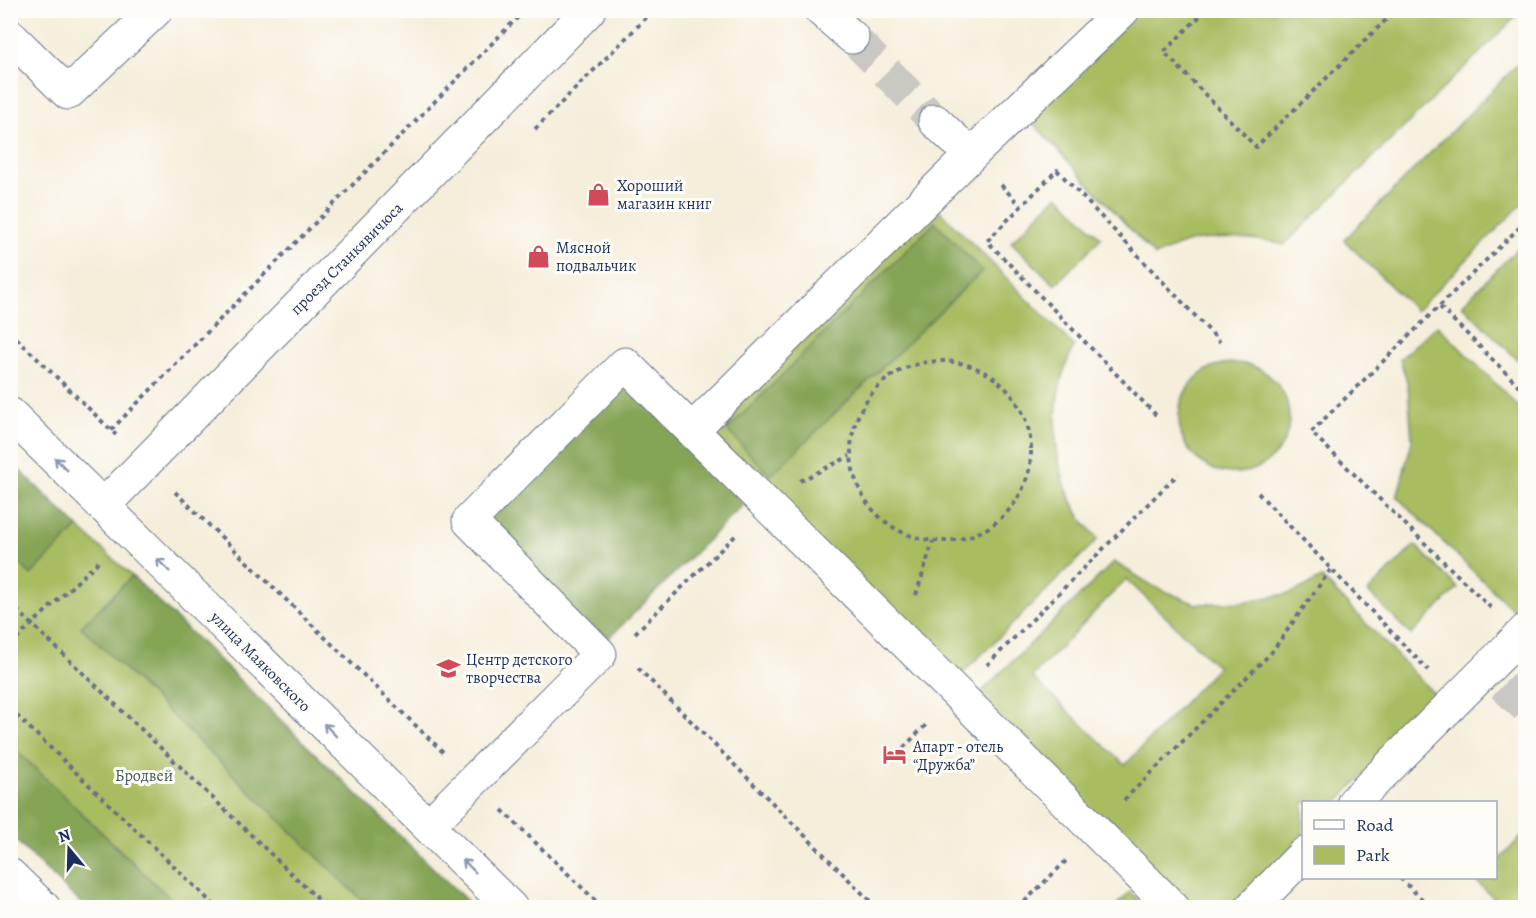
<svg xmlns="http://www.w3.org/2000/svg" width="1536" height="918" font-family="Alegreya,serif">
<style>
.green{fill:#a8bc60;stroke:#62765f;stroke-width:1.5;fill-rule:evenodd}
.forest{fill:#86a456;stroke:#506a5a;stroke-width:1.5}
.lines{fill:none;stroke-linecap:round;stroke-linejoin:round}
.minor-tunnel{stroke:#c9c8c2;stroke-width:33;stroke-dasharray:33 16;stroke-linecap:butt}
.minor-casing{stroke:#67728a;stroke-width:35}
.path{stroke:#67728a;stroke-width:4;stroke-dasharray:4.5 4.5;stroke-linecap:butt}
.minor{stroke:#fff;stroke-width:33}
.oneway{stroke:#8d97ae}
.labels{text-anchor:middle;stroke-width:6;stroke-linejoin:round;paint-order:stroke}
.poi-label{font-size:16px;fill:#1b2f5e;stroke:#fdfcf7;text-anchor:start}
.street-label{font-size:16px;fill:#1b2f5e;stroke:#fdfcf7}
.park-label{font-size:16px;fill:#45595f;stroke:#fdfcf7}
</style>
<rect width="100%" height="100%" fill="#fdfcf7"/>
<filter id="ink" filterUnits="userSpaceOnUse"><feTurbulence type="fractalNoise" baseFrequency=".0167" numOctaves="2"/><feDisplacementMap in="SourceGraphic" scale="12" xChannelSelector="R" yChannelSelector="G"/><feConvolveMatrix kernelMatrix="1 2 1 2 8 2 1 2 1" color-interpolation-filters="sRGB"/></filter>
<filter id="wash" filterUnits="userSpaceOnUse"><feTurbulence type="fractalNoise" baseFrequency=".008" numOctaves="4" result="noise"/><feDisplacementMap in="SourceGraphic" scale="24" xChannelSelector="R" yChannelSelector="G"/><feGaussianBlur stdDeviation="1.35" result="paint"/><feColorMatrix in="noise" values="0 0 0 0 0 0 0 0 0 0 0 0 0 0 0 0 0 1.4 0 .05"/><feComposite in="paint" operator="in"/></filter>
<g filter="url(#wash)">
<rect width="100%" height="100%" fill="#f5eedb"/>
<g class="green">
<path d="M 1133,11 L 1522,11 L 1284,245 C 1264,238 1211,236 1190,242 C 1178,245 1166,251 1155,256 L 1024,113 Z"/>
<path d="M 1525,57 L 1525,201 L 1416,311 L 1344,240 Z"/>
<path d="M 1058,195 L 1101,238 L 1055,285 L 1011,242 Z"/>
<path d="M 935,206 L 1074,346 C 1049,397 1049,463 1078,513 C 1083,522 1091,531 1098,539 L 956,680 L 709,431 Z"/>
<path d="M 1525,241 L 1526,362 L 1523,365 L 1462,305 Z"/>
<path d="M 1437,325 L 1525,413 L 1526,605 L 1517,614 L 1397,497 L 1412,441 L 1408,385 L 1400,359 Z"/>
<circle cx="1234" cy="418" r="55"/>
<path d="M 10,461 L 78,527 L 132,576 L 473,907 L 85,907 L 11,836 Z"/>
<path d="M 1415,545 L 1458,588 L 1411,635 L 1368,592 Z"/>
<path d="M 1114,562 L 1153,586 L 1196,604 L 1242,602 L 1292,593 L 1322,578 L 1439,699 L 1337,802 L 1304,802 L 1303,836 L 1233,907 L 1191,908 L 975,698 ZM 1126,579 L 1218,667 L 1125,765 L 1032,677 Z"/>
<path d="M 1525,833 L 1525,907 L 1503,907 L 1477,882 L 1481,878 L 1496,878 L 1496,863 Z"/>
<path d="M 1130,892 L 1146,907 L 1114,907 Z"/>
</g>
<g class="forest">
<path d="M 935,222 L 982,271 L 770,476 L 727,430 Z"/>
<path d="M 621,379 L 744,504 L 604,643 L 482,519 Z"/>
<path d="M 10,461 L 78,527 L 31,575 L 11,554 Z"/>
<path d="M 132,576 L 473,907 L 369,907 L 81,627 Z"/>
<path d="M 11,745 L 179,907 L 85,907 L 11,836 Z"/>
</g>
</g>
<g filter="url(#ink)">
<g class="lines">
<g class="minor-tunnel">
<path d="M 852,37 L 935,121"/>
<path d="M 1503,685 L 1526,707"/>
</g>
<defs>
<g id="minor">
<path d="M 821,10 L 852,37"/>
<path d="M 10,36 L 68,93 L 156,10"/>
<path d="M 935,121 L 971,155"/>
<path d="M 10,414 L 511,908"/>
<path d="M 692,430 L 971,155 L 1123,10"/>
<path d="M 103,506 L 589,10"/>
<path d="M 1354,802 L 1526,630"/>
<path d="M 428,826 L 600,654 L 469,521 L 625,364 L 1173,908"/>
<path d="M 10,875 L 44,908"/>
<path d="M 1251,908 L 1304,854"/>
</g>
</defs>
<use href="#minor" class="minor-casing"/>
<g class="path">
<path d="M 1206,10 L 1164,52 L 1256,147 L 1396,10"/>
<path d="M 535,129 L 654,10"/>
<path d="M 1001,185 L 1021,206"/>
<path d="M 1440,307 L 1526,393"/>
<path d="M 10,332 L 116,435"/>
<circle cx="941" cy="451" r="90"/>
<path d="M 1156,415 L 987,241 L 1057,170 L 1220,342"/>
<path d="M 111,430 L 525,10"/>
<path d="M 800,481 L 850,456"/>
<path d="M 175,492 L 443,752"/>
<path d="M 1258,493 L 1428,670"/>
<path d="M 916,595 L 933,541"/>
<path d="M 10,603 L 327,908"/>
<path d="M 1491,608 L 1311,432 L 1526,221"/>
<path d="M 635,633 L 737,534"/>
<path d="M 10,645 L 99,561"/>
<path d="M 987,665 L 1178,474"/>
<path d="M 638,668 L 877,908"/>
<path d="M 10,709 L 217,908"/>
<path d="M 897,754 L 928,723"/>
<path d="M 1124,800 L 1271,653 L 1331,569"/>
<path d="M 502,810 L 603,908"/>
<path d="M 1400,878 L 1422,899 L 1414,908"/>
<path d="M 1018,908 L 1066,861"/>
</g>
<use href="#minor" class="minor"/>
</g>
<defs><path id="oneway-shaft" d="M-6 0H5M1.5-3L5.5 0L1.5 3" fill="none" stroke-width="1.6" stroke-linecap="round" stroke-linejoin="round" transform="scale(1.5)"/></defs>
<g class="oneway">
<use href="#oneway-shaft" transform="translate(61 464) rotate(-135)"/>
<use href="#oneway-shaft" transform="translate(163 565) rotate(-135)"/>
<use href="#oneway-shaft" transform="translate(330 730) rotate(-135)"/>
<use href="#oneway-shaft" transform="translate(469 866) rotate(-135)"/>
</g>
</g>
<defs>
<symbol id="shop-bare" viewBox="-9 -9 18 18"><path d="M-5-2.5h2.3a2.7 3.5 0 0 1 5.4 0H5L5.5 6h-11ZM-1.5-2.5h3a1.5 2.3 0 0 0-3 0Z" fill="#d1495b" stroke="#fdfcf7" stroke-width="2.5" paint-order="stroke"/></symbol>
<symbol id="school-bare" viewBox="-9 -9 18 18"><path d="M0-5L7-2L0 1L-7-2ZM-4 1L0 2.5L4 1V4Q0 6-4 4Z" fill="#d1495b" stroke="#fdfcf7" stroke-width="2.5" paint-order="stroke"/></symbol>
<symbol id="hotel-bare" viewBox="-9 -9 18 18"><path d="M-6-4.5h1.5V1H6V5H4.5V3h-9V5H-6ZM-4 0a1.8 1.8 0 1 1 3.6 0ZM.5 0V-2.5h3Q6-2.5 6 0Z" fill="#d1495b" stroke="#fdfcf7" stroke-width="2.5" paint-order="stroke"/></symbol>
</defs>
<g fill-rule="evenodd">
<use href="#shop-bare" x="582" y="178" width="33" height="33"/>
<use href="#shop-bare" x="522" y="240" width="33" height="33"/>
<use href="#school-bare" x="432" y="652" width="33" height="33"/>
<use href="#hotel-bare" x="878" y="738" width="33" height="33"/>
</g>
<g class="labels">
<g class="poi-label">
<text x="617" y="191">Хороший<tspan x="617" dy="18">магазин книг</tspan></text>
<text x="556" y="253">Мясной<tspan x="556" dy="18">подвальчик</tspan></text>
<text x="466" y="665">Центр детского<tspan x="466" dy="18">творчества</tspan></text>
<text x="913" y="752">Апарт - отель<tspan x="913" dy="18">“Дружба”</tspan></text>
</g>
<g class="street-label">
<text transform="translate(346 258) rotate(-45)" y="6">проезд Станкявичюса</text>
<text transform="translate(261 661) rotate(45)" y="6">улица Маяковского</text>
</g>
<g class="park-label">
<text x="144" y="781">Бродвей</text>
</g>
</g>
<rect width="1536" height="918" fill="none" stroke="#fdfcf7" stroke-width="36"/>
<rect x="1302" y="801" width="195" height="78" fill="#fdfcf7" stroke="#a3aaba" stroke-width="1.5"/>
<rect x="1314" y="820" width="30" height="9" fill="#ffffff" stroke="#a3aaba" stroke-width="1.5"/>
<text x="1356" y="831" font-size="18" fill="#1b2f5e">Road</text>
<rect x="1314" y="846" width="30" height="18" fill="#a8bc60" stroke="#a3aaba" stroke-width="1.5"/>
<text x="1356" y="861" font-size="18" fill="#1b2f5e">Park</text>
<g transform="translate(69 849) rotate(341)" stroke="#fdfcf7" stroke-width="4.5" paint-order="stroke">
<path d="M0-4.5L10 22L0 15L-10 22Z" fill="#1b2f5e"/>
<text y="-9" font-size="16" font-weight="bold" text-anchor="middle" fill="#1b2f5e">N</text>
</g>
</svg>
